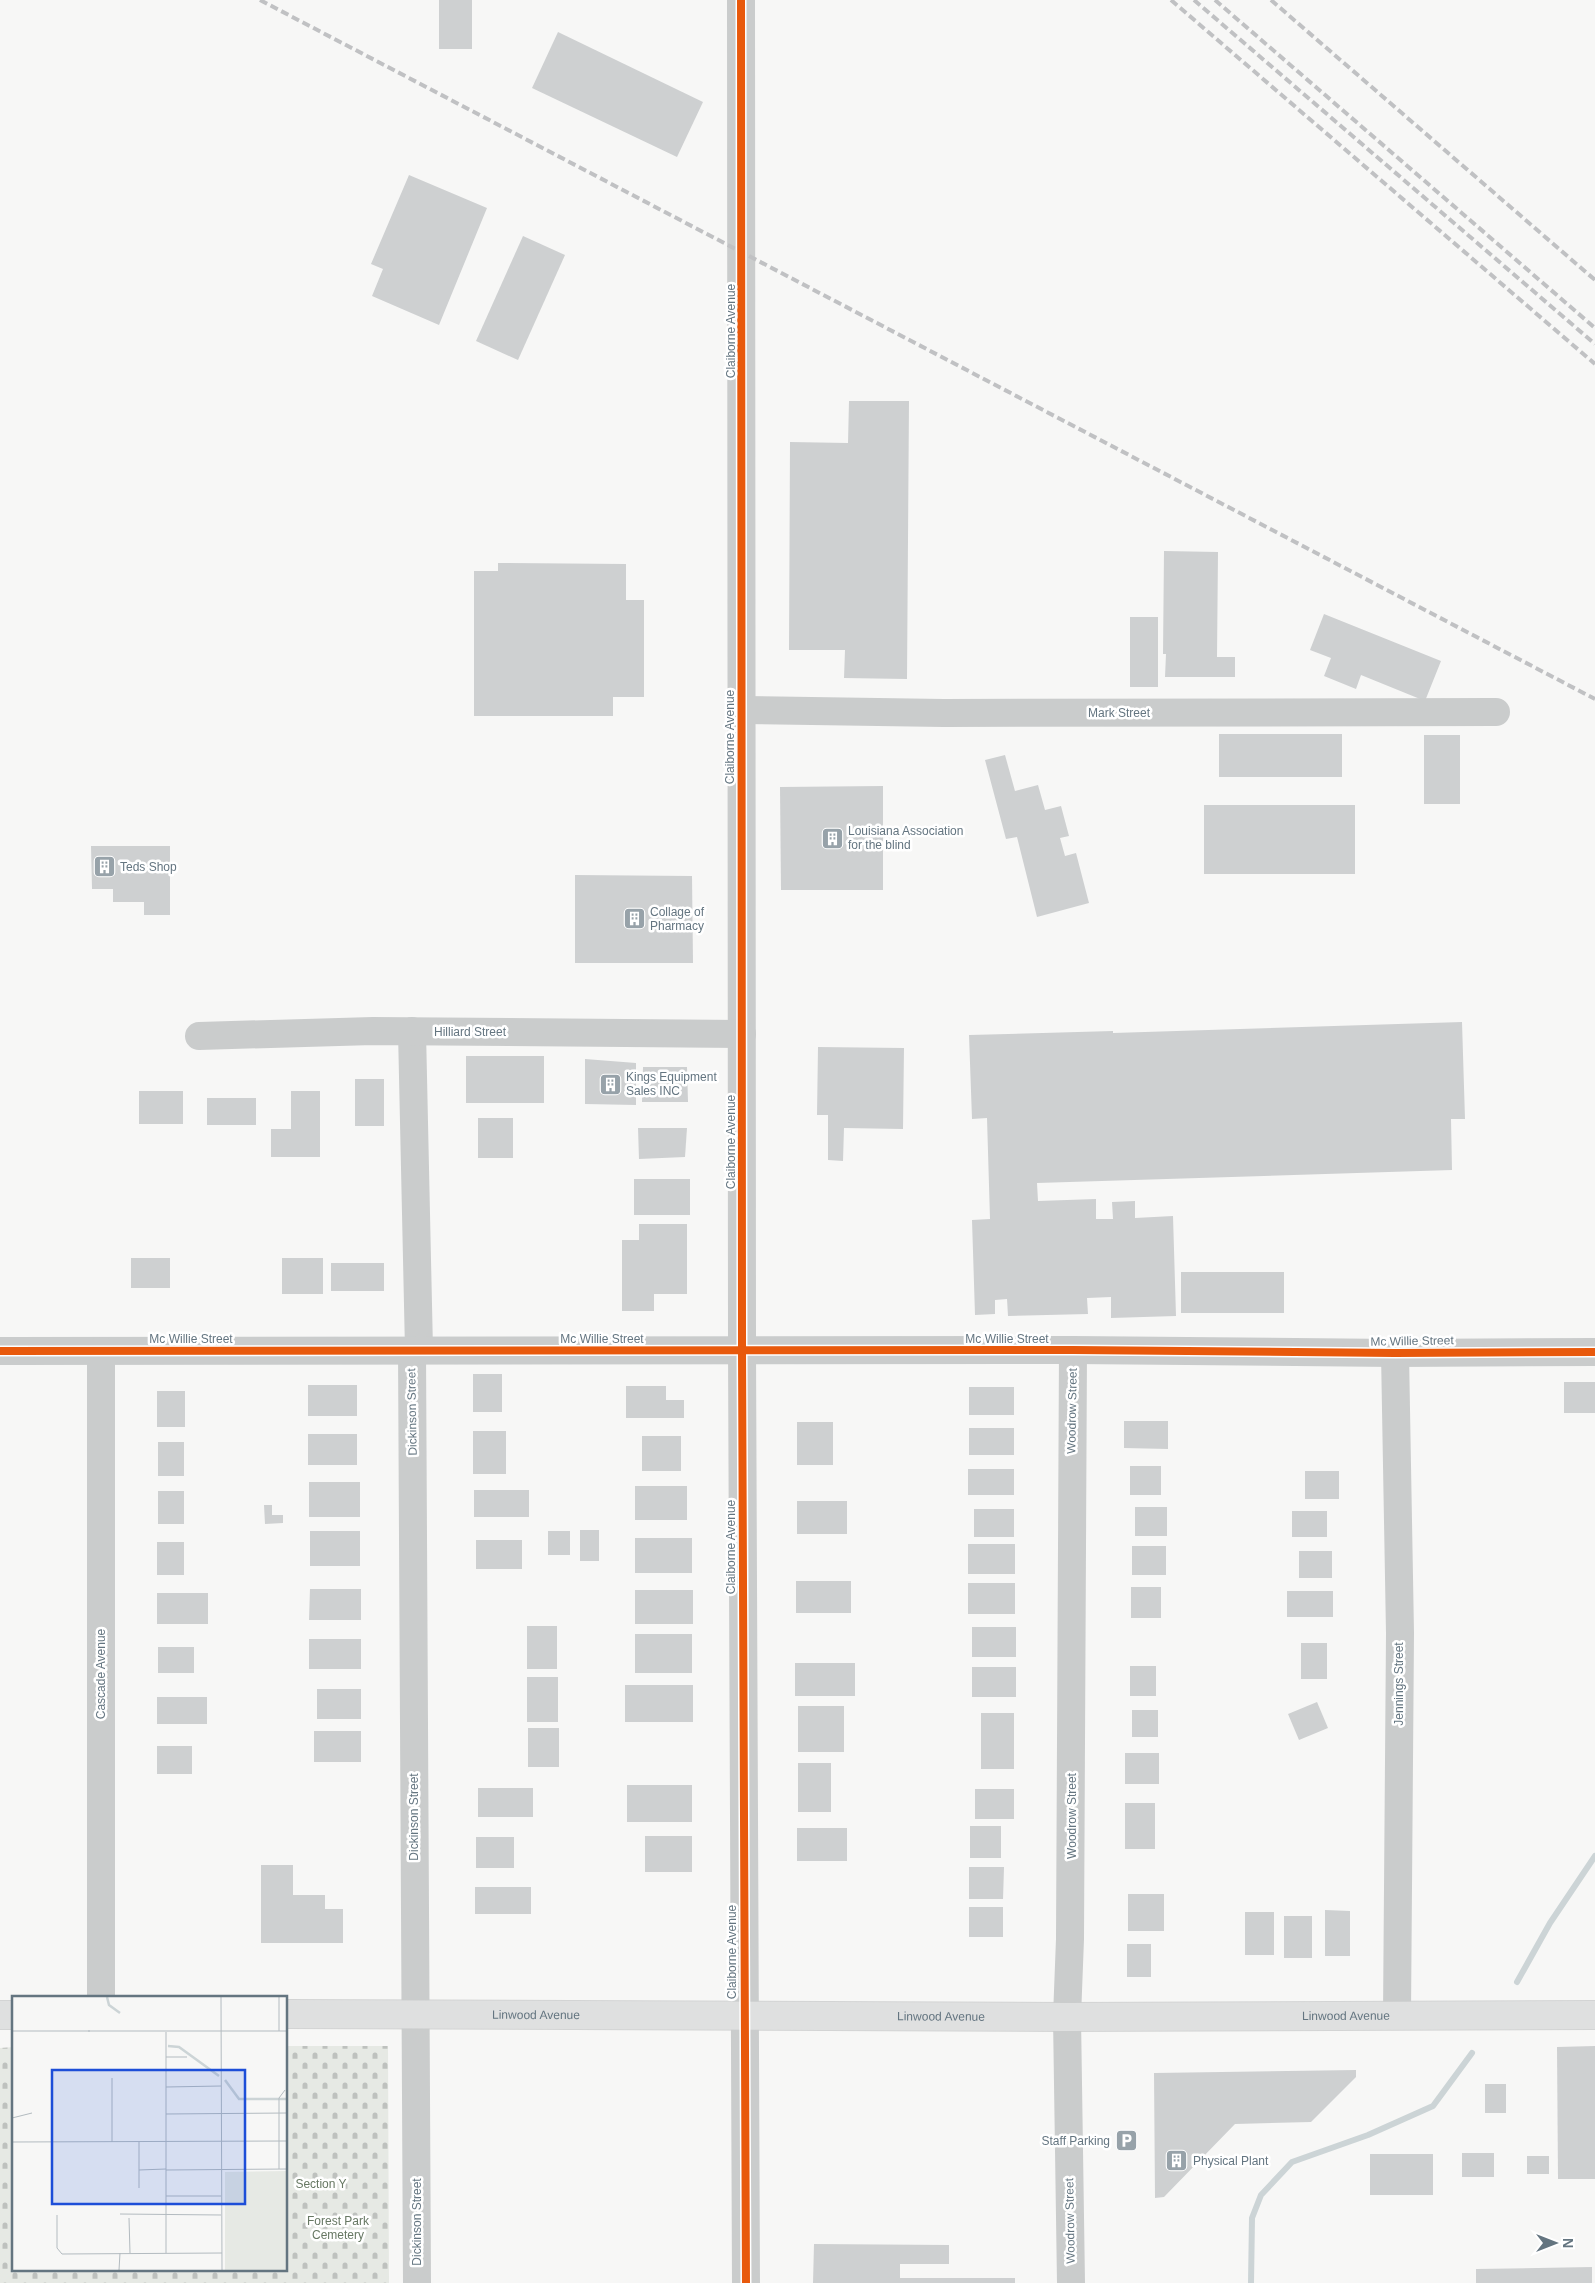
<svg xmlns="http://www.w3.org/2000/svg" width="1595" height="2283" font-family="Helvetica,sans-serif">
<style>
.cemetery{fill:url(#cemetery-stones)}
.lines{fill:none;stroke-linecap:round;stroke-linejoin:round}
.stream{stroke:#ccd4d6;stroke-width:6}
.building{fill:#ced0d1}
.major-casing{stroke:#d3d4d4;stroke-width:30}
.minor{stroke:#cacccc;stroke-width:28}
.major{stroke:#dfe0e0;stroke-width:28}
.rail{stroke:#c0c1c3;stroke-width:4;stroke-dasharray:8 4;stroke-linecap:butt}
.cycleway-casing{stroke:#fff;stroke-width:11}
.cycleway{stroke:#e8590c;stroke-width:8}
.labels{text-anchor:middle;stroke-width:5;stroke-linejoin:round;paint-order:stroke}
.street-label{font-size:12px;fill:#647580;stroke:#fff}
.poi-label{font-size:12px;fill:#647580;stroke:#fff;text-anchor:start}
.park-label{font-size:12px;fill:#677863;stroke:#fff}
.inset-river{fill:none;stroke:#ccd4d6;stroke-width:2.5}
.inset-road{fill:none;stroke:#b3bbc0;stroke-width:1}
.view{fill:#1d4ed8;fill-opacity:0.15;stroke:#1d4ed8;stroke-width:2.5}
.inset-edge{fill:none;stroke:#647580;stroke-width:2.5}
</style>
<defs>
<pattern id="cemetery-stones" width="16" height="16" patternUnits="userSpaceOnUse" patternTransform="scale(1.25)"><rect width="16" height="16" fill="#e6e9e4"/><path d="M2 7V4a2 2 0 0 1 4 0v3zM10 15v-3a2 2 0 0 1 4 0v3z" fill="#bec1be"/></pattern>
</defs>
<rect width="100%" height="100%" fill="#f7f7f6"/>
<path class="cemetery" d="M 286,2046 L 388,2046 L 389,2283 L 0,2283 L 0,2048 L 14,2047 L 14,2269 L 286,2269 Z"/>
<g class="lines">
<g class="stream">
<path d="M 1517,1982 L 1550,1923 L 1595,1856"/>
<path d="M 1251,2283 L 1252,2218 L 1261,2195 L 1292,2162 L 1368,2135 L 1433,2106 L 1472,2053"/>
</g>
</g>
<g class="building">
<rect x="439" y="0" width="33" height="49"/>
<path d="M 558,32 L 703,102 L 677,157 L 532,88 Z"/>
<path d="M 409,175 L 487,208 L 439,325 L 372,296 L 383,269 L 371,264 Z"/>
<path d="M 523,236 L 565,255 L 518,360 L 476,341 Z"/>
<path d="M 849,401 L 909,401 L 907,679 L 844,678 L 845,650 L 789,650 L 790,442 L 848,443 Z"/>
<path d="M 1164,551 L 1218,552 L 1217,657 L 1235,657 L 1235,677 L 1165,677 L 1166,654 L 1163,654 Z"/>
<path d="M 498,563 L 626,564 L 626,600 L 644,600 L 644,697 L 613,697 L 613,716 L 474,716 L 474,571 L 498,571 Z"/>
<path d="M 1324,614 L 1441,661 L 1425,701 L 1361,675 L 1356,689 L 1324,676 L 1331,658 L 1310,650 Z"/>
<rect x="1130" y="617" width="28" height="70"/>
<rect x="1219" y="734" width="123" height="43"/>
<rect x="1424" y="735" width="36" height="69"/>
<path d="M 1005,755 L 1015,791 L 1038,785 L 1045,810 L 1061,806 L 1069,836 L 1060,838 L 1065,856 L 1076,853 L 1089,903 L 1037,917 L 1017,837 L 1006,839 L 985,760 Z"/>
<path d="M 883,786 L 883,890 L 781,890 L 780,787 Z"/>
<rect x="1204" y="805" width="151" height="69"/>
<path d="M 91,846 L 170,846 L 170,915 L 144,915 L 144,902 L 113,902 L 113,889 L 92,889 Z"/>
<path d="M 575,875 L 692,876 L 693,963 L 575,963 Z"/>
<path d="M 1462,1022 L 1465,1119 L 1451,1119 L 1452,1170 L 1037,1183 L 1038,1201 L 1096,1199 L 1096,1219 L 1113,1219 L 1112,1202 L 1135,1201 L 1135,1218 L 1173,1216 L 1176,1316 L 1111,1318 L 1111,1297 L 1087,1298 L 1088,1314 L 1008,1316 L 1007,1299 L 995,1300 L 995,1314 L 975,1315 L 972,1220 L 990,1219 L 987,1118 L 972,1119 L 969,1035 L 1113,1031 L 1113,1033 Z"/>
<path d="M 818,1047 L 904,1048 L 903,1129 L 844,1128 L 843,1161 L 828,1160 L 828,1115 L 817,1115 Z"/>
<rect x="466" y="1056" width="78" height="47"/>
<path d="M 585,1059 L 636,1063 L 636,1105 L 585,1104 Z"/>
<path d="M 643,1067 L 687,1067 L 688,1102 L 642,1102 Z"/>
<rect x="355" y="1079" width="29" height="47"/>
<rect x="139" y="1091" width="44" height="33"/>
<path d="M 291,1091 L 320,1091 L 320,1157 L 271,1157 L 271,1129 L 291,1129 Z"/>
<rect x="207" y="1098" width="49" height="27"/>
<rect x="478" y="1118" width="35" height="40"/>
<path d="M 638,1128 L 687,1128 L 685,1157 L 639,1159 Z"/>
<rect x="634" y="1179" width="56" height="36"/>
<path d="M 639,1224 L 687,1224 L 687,1294 L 654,1294 L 654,1311 L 622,1311 L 622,1240 L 639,1240 Z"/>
<rect x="131" y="1258" width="39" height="30"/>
<rect x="282" y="1258" width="41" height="36"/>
<rect x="331" y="1263" width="53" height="28"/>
<rect x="1181" y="1272" width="103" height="41"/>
<rect x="473" y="1374" width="29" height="38"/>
<rect x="1564" y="1382" width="31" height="31"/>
<rect x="308" y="1385" width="49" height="31"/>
<path d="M 626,1386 L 666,1386 L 666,1400 L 684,1400 L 684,1418 L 626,1418 Z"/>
<rect x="969" y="1387" width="45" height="28"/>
<rect x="157" y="1391" width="28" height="36"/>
<path d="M 1124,1421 L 1168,1421 L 1168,1449 L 1124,1448 Z"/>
<rect x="797" y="1422" width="36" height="43"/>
<rect x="969" y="1428" width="45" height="27"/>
<rect x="473" y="1431" width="33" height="43"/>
<rect x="308" y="1434" width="49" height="31"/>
<rect x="642" y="1436" width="39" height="35"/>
<rect x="158" y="1442" width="26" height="34"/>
<rect x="1130" y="1466" width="31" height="29"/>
<rect x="968" y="1469" width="46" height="26"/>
<rect x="1305" y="1471" width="34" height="28"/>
<rect x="309" y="1482" width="51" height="35"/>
<rect x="635" y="1486" width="52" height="34"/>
<rect x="474" y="1490" width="55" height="27"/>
<rect x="158" y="1491" width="26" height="33"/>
<rect x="797" y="1501" width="50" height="33"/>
<path d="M 264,1505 L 272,1505 L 272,1515 L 283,1515 L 283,1523 L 265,1524 Z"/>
<rect x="1135" y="1507" width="32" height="29"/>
<rect x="974" y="1509" width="40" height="28"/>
<rect x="1292" y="1511" width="35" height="26"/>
<rect x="580" y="1530" width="19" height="31"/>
<rect x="310" y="1531" width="50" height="35"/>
<rect x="548" y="1531" width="22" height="24"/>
<rect x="635" y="1538" width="57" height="35"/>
<rect x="476" y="1540" width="46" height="29"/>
<rect x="157" y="1542" width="27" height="33"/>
<rect x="968" y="1544" width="47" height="30"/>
<rect x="1132" y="1546" width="34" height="29"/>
<rect x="1299" y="1551" width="33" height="27"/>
<rect x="796" y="1581" width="55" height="32"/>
<rect x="968" y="1583" width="47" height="31"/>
<rect x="1131" y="1587" width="30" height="31"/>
<path d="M 310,1589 L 361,1589 L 361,1620 L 309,1620 Z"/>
<rect x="635" y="1590" width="58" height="34"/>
<rect x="1287" y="1591" width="46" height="26"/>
<rect x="157" y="1593" width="51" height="31"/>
<rect x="527" y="1626" width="30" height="43"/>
<rect x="972" y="1627" width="44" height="30"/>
<rect x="635" y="1634" width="57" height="39"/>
<rect x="309" y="1639" width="52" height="30"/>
<rect x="1301" y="1643" width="26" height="36"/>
<rect x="158" y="1647" width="36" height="26"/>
<rect x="795" y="1663" width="60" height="33"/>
<rect x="1130" y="1666" width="26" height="30"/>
<rect x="972" y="1667" width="44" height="30"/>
<rect x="527" y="1677" width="31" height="45"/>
<rect x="625" y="1685" width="68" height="37"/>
<rect x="317" y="1689" width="44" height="30"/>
<rect x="157" y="1697" width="50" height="27"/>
<path d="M 1317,1702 L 1328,1728 L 1299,1740 L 1288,1714 Z"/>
<rect x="798" y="1706" width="46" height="46"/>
<rect x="1132" y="1710" width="26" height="27"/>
<rect x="981" y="1713" width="33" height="56"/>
<rect x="528" y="1728" width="31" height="39"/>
<rect x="314" y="1731" width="47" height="31"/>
<rect x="157" y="1746" width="35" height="28"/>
<rect x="1125" y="1753" width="34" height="31"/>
<rect x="798" y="1763" width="33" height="49"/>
<rect x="627" y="1785" width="65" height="37"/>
<rect x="478" y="1788" width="55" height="29"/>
<rect x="975" y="1789" width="39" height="30"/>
<rect x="1125" y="1803" width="30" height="46"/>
<rect x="970" y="1826" width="31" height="32"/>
<rect x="797" y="1828" width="50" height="33"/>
<rect x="645" y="1836" width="47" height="36"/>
<rect x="476" y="1837" width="38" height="31"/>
<path d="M 261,1865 L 293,1865 L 293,1895 L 325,1895 L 325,1909 L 343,1909 L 343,1943 L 261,1943 Z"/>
<path d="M 969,1867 L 1004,1867 L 1003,1899 L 969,1899 Z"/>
<rect x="475" y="1887" width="56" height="27"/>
<rect x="1128" y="1894" width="36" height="37"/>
<rect x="969" y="1907" width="34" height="30"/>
<path d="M 1325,1910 L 1350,1911 L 1350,1956 L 1325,1956 Z"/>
<rect x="1245" y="1912" width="29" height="43"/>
<rect x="1284" y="1916" width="28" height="42"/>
<rect x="1127" y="1944" width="24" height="33"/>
<path d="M 1595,2046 L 1595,2179 L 1558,2179 L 1557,2047 Z"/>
<path d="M 1356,2070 L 1356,2077 L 1311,2122 L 1235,2124 L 1164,2197 L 1155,2198 L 1154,2073 Z"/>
<rect x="1485" y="2084" width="21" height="29"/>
<rect x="1462" y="2153" width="32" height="24"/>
<rect x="1370" y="2154" width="63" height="41"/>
<rect x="1527" y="2156" width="22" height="18"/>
<path d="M 814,2244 L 949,2245 L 949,2264 L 900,2264 L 900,2278 L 1015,2278 L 1015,2283 L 813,2283 Z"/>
<path d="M 1592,2267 L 1592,2283 L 1476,2283 L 1476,2269 Z"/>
</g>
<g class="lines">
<defs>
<g id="major">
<path id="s1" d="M 286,2014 L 1067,2017 L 1595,2015"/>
<path d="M 0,2015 L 14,2015"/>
</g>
</defs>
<use href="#major" class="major-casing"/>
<g class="minor">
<path d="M 741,0 L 742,1350 L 746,2283"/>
<path d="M 742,710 L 944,713 L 1496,712"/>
<path d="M 412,1031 L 419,1350"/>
<path d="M 199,1036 L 373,1031 L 742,1034"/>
<path d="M 412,1350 L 417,2283"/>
<path d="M 0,1351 L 1073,1350 L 1395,1353 L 1595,1352"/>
<path d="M 1395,1353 L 1400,1633 L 1397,2015"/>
<path d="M 101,1997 L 101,1351"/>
<path d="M 1071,2283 L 1067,2017 L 1070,1939 L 1073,1350"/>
</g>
<use href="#major" class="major"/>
<g class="rail">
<path d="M 260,0 L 1595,699"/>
<path d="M 1171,0 L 1595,364"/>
<path d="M 1194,0 L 1595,344"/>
<path d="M 1215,0 L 1595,328"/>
<path d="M 1271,0 L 1595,280"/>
</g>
<defs>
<g id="cycleway">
<path d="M 741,0 L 742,1350 L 746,2283"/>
<path d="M 0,1351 L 1073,1350 L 1395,1353 L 1595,1352"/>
</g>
</defs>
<use href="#cycleway" class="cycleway-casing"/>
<use href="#cycleway" class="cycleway"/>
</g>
<defs>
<symbol id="building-square" viewBox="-11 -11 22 22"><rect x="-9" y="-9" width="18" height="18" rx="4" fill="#97a2a9" stroke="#fff"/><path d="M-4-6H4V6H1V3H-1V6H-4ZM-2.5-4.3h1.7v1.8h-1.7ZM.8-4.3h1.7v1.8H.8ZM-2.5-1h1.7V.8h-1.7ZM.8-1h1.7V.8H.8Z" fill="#fff"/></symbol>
<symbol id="parking-square" viewBox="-11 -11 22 22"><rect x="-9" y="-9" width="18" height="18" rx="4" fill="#97a2a9" stroke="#fff"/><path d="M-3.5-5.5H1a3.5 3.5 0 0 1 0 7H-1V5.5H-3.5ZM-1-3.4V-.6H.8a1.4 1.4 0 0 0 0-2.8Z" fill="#fff"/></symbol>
</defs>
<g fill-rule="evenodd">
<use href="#building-square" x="820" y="826" width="25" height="25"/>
<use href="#building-square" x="92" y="854" width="25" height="25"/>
<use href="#building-square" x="622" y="906" width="25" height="25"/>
<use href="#building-square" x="598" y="1072" width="25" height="25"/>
<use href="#parking-square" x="1114" y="2128" width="25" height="25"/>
<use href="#building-square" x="1164" y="2148" width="25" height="25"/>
</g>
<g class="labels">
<g class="street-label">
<text transform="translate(731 331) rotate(-90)" y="4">Claiborne Avenue</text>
<text x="1119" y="717">Mark Street</text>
<text transform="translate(730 737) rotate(-90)" y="4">Claiborne Avenue</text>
<text x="470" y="1036">Hilliard Street</text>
<text transform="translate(731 1142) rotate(-90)" y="4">Claiborne Avenue</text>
<text x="191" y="1343">Mc Willie Street</text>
<text x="602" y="1343">Mc Willie Street</text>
<text x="1007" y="1343">Mc Willie Street</text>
<text transform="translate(1412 1341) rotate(-1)" y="4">Mc Willie Street</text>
<text transform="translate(1072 1411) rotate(-89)" y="4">Woodrow Street</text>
<text transform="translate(412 1412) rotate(-91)" y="4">Dickinson Street</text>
<text transform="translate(731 1547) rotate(-90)" y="4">Claiborne Avenue</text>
<text transform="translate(101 1674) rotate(-90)" y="4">Cascade Avenue</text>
<text transform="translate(1399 1684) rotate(-90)" y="4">Jennings Street</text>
<text transform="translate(1072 1816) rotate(-90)" y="4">Woodrow Street</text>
<text transform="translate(414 1817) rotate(-90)" y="4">Dickinson Street</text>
<text transform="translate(732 1952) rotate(-90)" y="4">Claiborne Avenue</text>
<text dy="4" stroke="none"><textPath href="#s1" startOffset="250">Linwood Avenue</textPath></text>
<text dy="4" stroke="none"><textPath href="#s1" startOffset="1060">Linwood Avenue</textPath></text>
<text dy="4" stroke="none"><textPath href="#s1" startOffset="655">Linwood Avenue</textPath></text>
<text transform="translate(1070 2221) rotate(-91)" y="4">Woodrow Street</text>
<text transform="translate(417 2222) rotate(-90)" y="4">Dickinson Street</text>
</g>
<g class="poi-label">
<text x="848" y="835">Louisiana Association<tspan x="848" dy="14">for the blind</tspan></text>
<text x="120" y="871">Teds Shop</text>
<text x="650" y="916">Collage of<tspan x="650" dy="14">Pharmacy</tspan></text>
<text x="626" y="1081">Kings Equipment<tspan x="626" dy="14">Sales INC</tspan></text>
<text x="1110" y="2145" text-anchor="end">Staff Parking</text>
<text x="1193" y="2165">Physical Plant</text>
</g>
<g class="park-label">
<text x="321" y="2188">Section Y</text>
<text x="338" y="2225">Forest Park<tspan x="338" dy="14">Cemetery</tspan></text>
</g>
</g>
<g transform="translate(12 1996)">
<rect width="275" height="275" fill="#f7f7f6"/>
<path d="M 275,175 L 275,274 L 213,274 L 213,176 Z" fill="#e6e9e4"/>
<path class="inset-river" d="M 95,1 L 97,9 L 108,17M 156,50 L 167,51 L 207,80M 213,84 L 227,103 L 275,103"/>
<path class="inset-road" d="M 209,1 L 210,274M 267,1 L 267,35M 0,35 L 78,35M 76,35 L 275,35M 154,36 L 154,257M 154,61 L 175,61M 154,91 L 209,90M 154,118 L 275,117M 0,122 L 20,117M 0,146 L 275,145M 100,146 L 100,82M 127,146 L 127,192M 267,173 L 267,102 L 273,94M 127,174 L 154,173M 154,174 L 275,173M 154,200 L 209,200M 108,218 L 209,219M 45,219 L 45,252 L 50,258 L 210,257M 117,222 L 118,257M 107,274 L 108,257"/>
<path class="view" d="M 40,74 L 233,74 L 233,208 L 40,208 Z"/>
<rect width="275" height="275" class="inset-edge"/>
</g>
<g transform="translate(1555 2243) rotate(90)" stroke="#ffffff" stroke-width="4" paint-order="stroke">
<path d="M0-4L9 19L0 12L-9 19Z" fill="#647580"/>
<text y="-8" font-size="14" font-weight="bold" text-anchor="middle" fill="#647580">N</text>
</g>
</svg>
